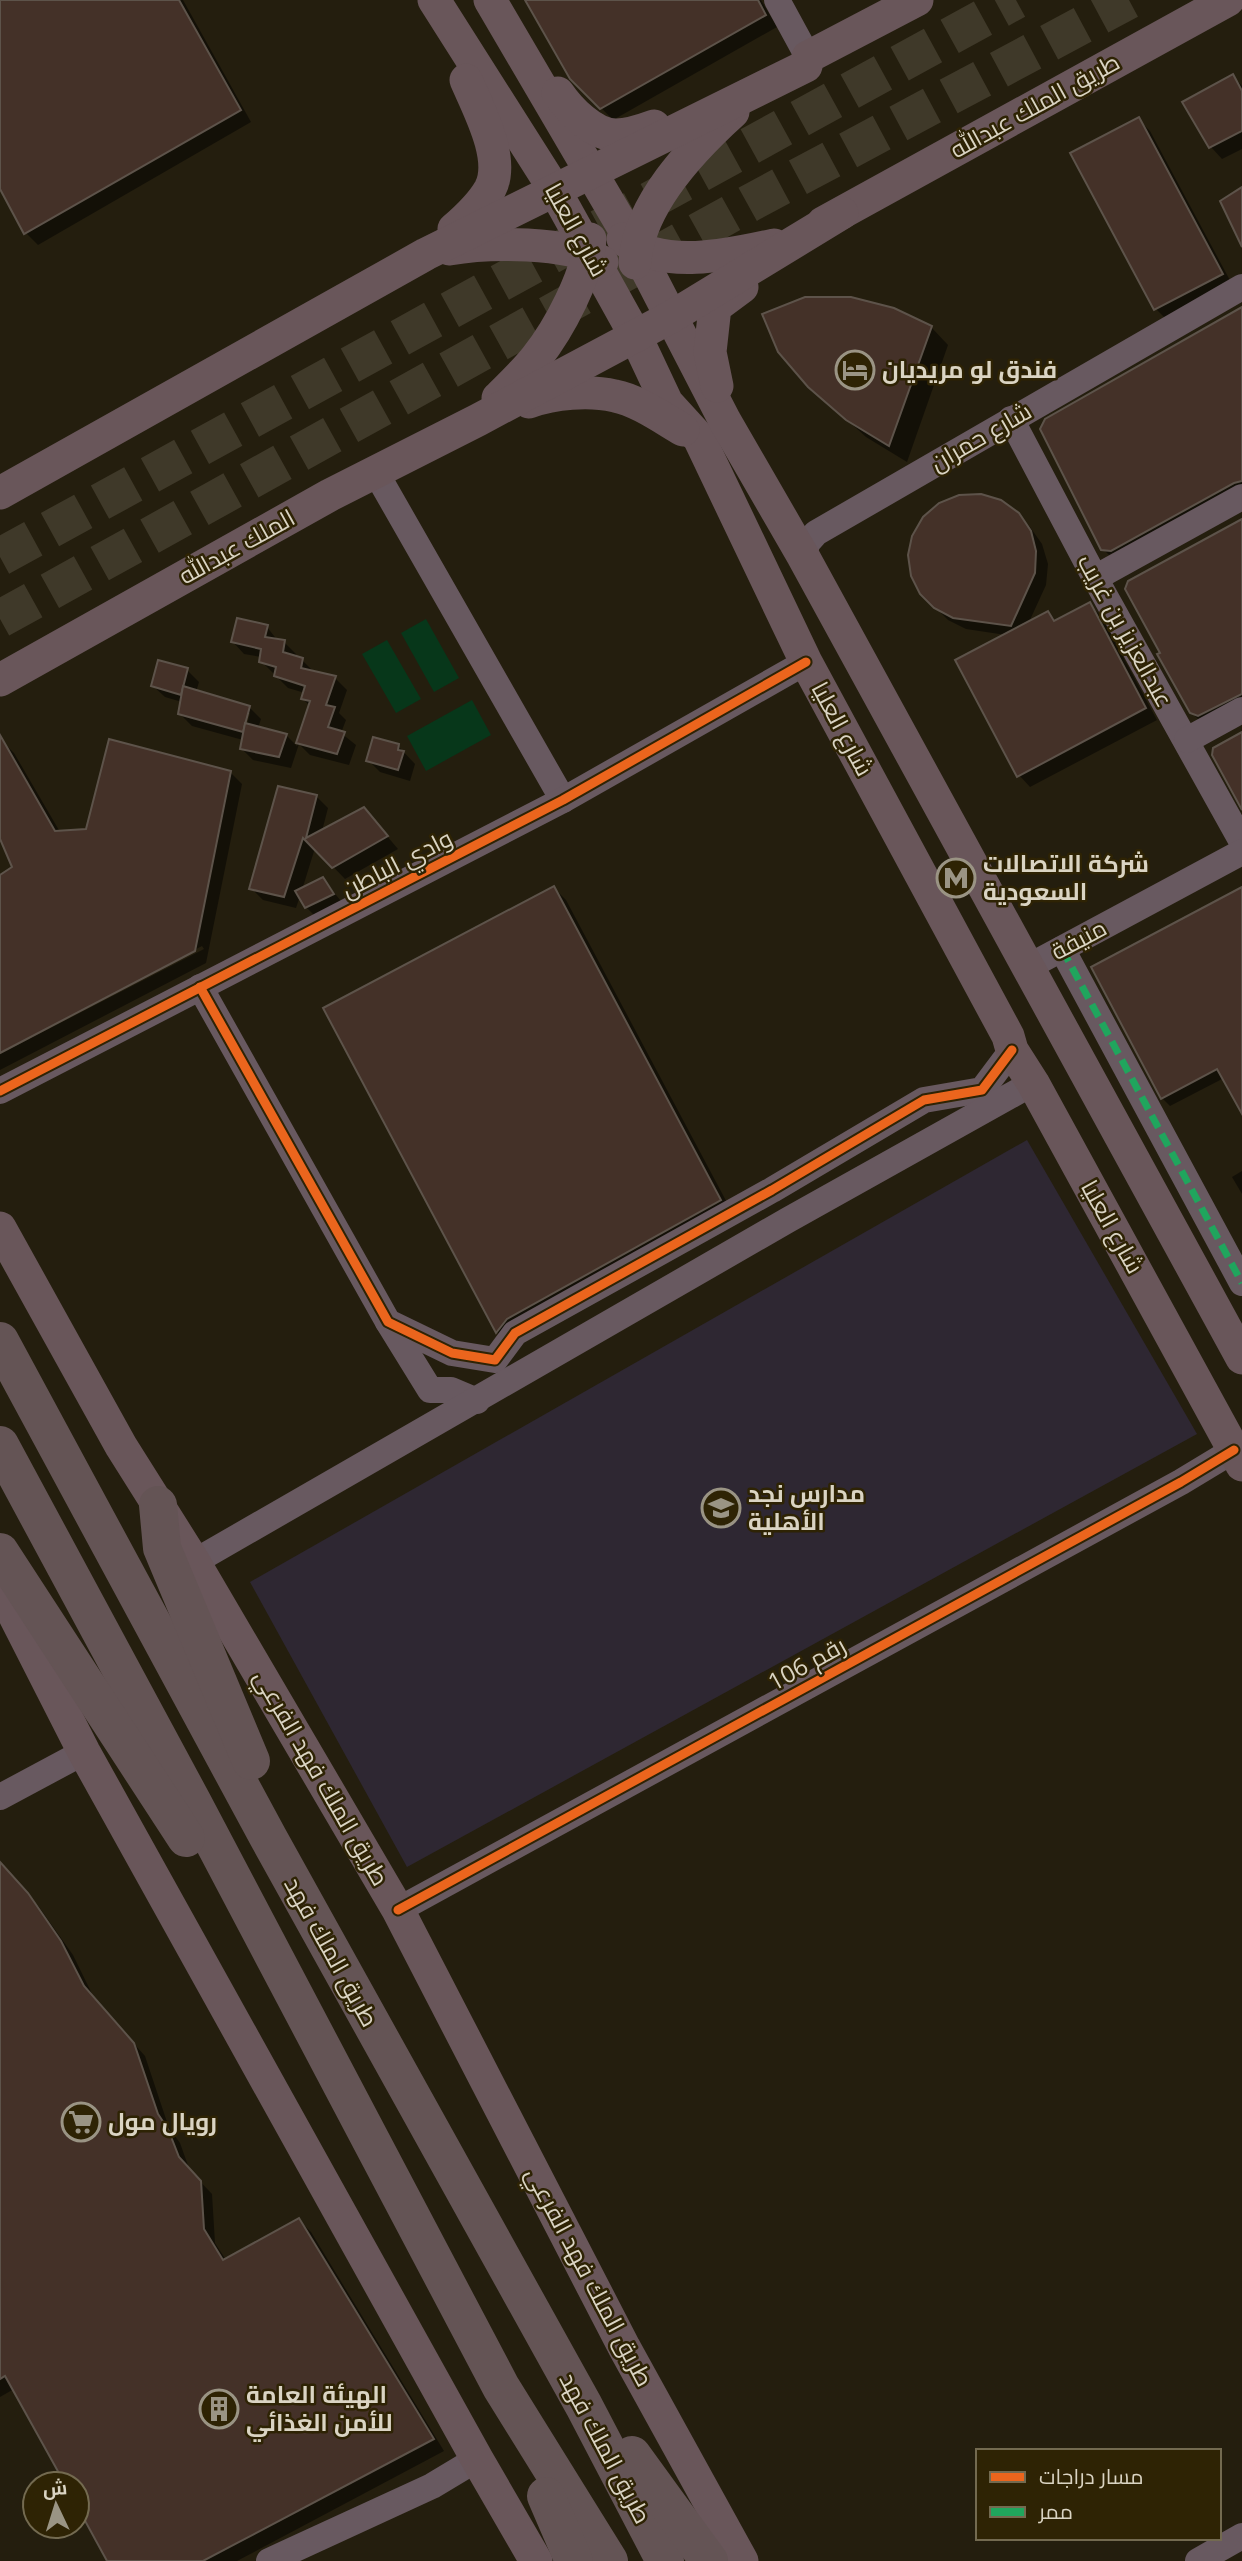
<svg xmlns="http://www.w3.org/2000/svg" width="1242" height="2561" font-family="'Open Sans',Cairo,sans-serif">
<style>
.education{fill:#2e2732}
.green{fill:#07371a}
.shadow{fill:#0007;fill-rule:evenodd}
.building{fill:#443128;stroke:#5d534a;stroke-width:2}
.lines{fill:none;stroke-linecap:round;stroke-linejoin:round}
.highway-tunnel{stroke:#3f3929;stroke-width:38;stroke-dasharray:38 19;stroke-linecap:butt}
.minor{stroke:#685960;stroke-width:26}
.major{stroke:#69565a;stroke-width:33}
.highway{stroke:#645455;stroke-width:38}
.quiet{stroke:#20a55d;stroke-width:7;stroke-dasharray:14 7;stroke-linecap:butt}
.cycleway-casing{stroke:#2e2304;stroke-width:13}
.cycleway{stroke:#eb651d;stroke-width:9}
.labels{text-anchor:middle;stroke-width:5;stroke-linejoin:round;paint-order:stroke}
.street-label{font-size:24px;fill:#dad4c3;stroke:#2e2304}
.poi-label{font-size:24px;font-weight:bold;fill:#dad4c3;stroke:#2e2304;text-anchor:start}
</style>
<rect width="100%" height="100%" fill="#241e0e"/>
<path class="education" d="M 1027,1140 L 1197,1434 L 407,1867 L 250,1582 Z"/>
<g class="green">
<path d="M 426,619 L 459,678 L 434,692 L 401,633 Z"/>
<path d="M 387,640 L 421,699 L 396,713 L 362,654 Z"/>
<path d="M 472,700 L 491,735 L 426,771 L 407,736 Z"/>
</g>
<g class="shadow">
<path d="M 0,0 L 183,0 L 251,122 L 38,245 L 26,233 L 0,185 Z"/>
<path d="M 527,0 L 761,0 L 777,27 L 613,120 L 572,78 Z"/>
<path d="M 1233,76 L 1242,86 L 1242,149 L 1222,159 L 1211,147 Z"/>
<path d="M 1138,119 L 1150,131 L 1233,286 L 1168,321 L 1156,309 L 1072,154 Z"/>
<path d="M 1242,311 L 1242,489 L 1109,555 L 1103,549 Z"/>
<path d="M 931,327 L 948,345 L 907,462 L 866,437 L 810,386 Z"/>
<path d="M 1018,514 L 1030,527 L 1042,544 L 1048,564 L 1046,585 L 1029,622 L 1048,613 L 1056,621 L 1089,604 L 1101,616 L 1157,720 L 1030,787 L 1019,775 L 1006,635 L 966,629 L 948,620 L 921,593 Z"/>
<path d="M 1242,521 L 1242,702 L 1198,719 L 1191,712 Z"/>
<path d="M 267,627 L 278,641 L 284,642 L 296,654 L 295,658 L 302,660 L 315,673 L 335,678 L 347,690 L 339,713 L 346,720 L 341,733 L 356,745 L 349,765 L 310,755 L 299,744 L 291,768 L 253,760 L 241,748 L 243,740 L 192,726 L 180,714 L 182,702 L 165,697 L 153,686 L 187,670 L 199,682 L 196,692 L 249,707 L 261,719 L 258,728 L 286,735 L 297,746 L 310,706 L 303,699 L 305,693 L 288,688 L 261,661 L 261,657 L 244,654 L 233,642 ZM 246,713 L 250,713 L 245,732 L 241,731 Z"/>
<path d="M 3,742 L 14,753 L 60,832 L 88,830 L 230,772 L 242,784 L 206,963 L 0,1070 L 0,1054 L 204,949 L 202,946 L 0,1051 L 0,877 L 14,868 L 0,835 L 0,744 Z"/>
<path d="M 398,746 L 415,764 L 410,781 L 380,772 L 368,760 Z"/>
<path d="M 316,796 L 328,808 L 322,831 L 364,809 L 398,849 L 345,879 L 315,848 L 302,890 L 323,879 L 345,906 L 318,919 L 306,907 L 300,896 L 296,908 L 263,900 L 251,888 Z"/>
<path d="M 554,888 L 566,900 L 732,1212 L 508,1343 L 497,1332 Z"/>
<path d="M 1242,897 L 1242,1110 L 1224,1078 L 1170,1106 L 1162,1098 Z"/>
<path d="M 1242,1171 L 1242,1194 L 1232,1177 Z"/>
<path d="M 0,1864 L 39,1907 L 73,1955 L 95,2000 L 145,2056 L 169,2128 L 180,2143 L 190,2171 L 212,2194 L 215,2243 L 226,2260 L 299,2220 L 311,2232 L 444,2451 L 237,2561 L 109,2561 L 77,2503 L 77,2484 L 67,2484 L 14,2389 L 0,2397 Z"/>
</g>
<g class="building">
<path d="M 0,0 L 179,0 L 241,110 L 24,234 L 0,189 Z"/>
<path d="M 525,0 L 758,0 L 766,15 L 600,109 L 570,79 Z"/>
<path d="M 1233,74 L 1242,91 L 1242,131 L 1209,148 L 1182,102 Z"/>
<path d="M 1139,117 L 1223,274 L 1154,310 L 1070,153 Z"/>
<path d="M 1242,187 L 1242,247 L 1220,201 Z"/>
<path d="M 805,297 L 851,297 L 894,308 L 932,326 L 889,446 L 846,420 L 808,387 L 778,352 L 762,314 Z"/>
<path d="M 1242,307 L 1242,481 L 1234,483 L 1111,551 L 1101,550 L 1040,429 L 1045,419 Z"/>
<path d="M 981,494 L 1001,500 L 1019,513 L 1031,531 L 1036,551 L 1035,573 L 1011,626 L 953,618 L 934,608 L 920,594 L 911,576 L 908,555 L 912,536 L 923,517 L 939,503 L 959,495 Z"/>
<path d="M 1242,519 L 1242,694 L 1198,716 L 1190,713 L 1157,654 L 1160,653 L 1125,589 L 1128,581 Z"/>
<path d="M 1090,602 L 1146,708 L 1017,777 L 955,660 L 1048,611 L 1054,621 Z"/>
<path d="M 237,618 L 268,625 L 265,637 L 285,640 L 283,652 L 303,658 L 301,668 L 336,676 L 326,705 L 335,707 L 328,727 L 345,732 L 337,754 L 296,743 L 310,701 L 301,699 L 305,686 L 274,676 L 276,667 L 259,662 L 261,649 L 231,642 Z"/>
<path d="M 158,660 L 188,668 L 181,695 L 151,686 Z"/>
<path d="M 183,686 L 250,706 L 243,732 L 178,714 Z"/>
<path d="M 245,723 L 287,734 L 279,757 L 240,749 Z"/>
<path d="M 1242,732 L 1242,810 L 1212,755 L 1213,748 Z"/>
<path d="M 0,735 L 55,831 L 86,829 L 109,739 L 231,771 L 195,951 L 0,1053 L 0,875 L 12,867 L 0,839 Z"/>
<path d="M 373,737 L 399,744 L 398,750 L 404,751 L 398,770 L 366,761 Z"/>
<path d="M 278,786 L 317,795 L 306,838 L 364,807 L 388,836 L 332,868 L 303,838 L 284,897 L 249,889 Z"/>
<path d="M 323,877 L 334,894 L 305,908 L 295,891 Z"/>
<path d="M 554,886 L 721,1200 L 507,1319 L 496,1333 L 323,1008 Z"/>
<path d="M 1242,887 L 1242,1114 L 1217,1069 L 1161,1099 L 1091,967 Z"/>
<path d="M 0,1862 L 28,1893 L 61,1941 L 84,1986 L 134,2043 L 158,2114 L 168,2129 L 179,2157 L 201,2181 L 204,2229 L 223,2260 L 299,2218 L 434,2439 L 203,2561 L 107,2561 L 77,2506 L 77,2484 L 65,2484 L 5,2376 L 0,2379 Z"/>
</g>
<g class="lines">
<g class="highway-tunnel">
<path d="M 0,557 L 1016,0"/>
<path d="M 0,619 L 750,203 L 1129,0"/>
</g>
<g class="minor">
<path d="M 777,0 L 808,57"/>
<path d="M 1011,419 L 1095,578 L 1242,842"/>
<path d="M 375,471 L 563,800"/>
<path d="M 803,556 L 808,542 L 816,533 L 1242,287"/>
<path d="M 1095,578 L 1242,497"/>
<path d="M 1187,740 L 1242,710"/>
<path d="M 1062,949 L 1242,1283"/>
<path d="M 1028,967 L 1242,852"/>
<path d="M 200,987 L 388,1322 L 452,1353 L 495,1360 L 515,1333 L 772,1190 L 924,1100 L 982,1090 L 1012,1050"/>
<path d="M 0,1091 L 563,800 L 806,662"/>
<path d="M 388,1322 L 430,1390 L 451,1390 L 477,1401"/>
<path d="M 194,1562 L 788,1220 L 1033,1083"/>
<path d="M 0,1797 L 84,1752"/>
<path d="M 398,1910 L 1181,1482 L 1234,1450"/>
<path d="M 269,2561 L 432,2486 L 477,2459"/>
<path d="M 1198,2561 L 1242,2536"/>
</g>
<g class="major">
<path d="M 434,0 L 554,189 L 635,335 L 667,403 L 699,438 L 806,662 L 1008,1036 L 1012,1050 L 1033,1083 L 1242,1465"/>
<path d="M 490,0 L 636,249 L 725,421 L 803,556 L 1242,1358"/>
<path d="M 558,93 C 569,109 593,135 616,135 C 628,135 643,130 654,126"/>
<path d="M 823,223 L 1228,0"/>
<path d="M 454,229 C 468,217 481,205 490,189 C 506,159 478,108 466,80"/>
<path d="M 623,239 C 662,270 729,255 774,245"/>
<path d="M 449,249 C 488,242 568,241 602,262"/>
<path d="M 635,263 C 638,205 692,149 733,112"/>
<path d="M 717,386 L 710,352 L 715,307 L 742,287"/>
<path d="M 498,398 C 511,385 525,372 536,358 C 559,329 588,275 590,239"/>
<path d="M 529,402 C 554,393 589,390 615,396 C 637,400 664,419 683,430"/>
<path d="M 0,493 L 426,254 L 806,66 L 808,57 L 917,0"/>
<path d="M 0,680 L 330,495 L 478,420 L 671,317 L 842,213"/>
<path d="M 0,1228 L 121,1446 L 194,1562 L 398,1910 L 624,2347 L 742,2561"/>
<path d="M 0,1587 L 84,1752 L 477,2459 L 536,2561"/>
</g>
<g class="highway">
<path d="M 0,1341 L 268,1837 L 584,2406 L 665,2561"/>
<path d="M 0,1445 L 193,1803 L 501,2387 L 609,2561"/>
<path d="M 158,1505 L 162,1548 L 251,1761"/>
<path d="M 0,1552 L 186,1838"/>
<path d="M 632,2455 L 709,2561"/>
<path d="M 546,2496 L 574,2561"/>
</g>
<path class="quiet" d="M 1062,949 L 1242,1283"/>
<defs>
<g id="cycleway">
<path d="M 200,987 L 388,1322 L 452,1353 L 495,1360 L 515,1333 L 772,1190 L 924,1100 L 982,1090 L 1012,1050"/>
<path d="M 0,1091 L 563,800 L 806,662"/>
<path d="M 398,1910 L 1181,1482 L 1234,1450"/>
</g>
</defs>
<use href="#cycleway" class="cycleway-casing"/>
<use href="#cycleway" class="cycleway"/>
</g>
<defs>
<symbol id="hotel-ring" viewBox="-11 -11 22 22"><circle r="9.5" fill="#2e2304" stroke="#9a9484" stroke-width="1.5"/><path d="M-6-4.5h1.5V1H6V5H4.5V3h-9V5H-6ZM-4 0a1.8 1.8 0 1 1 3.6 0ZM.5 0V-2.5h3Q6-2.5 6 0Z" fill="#9a9484"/></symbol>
<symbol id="metro-ring" viewBox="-11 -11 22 22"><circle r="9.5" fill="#2e2304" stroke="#9a9484" stroke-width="1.5"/><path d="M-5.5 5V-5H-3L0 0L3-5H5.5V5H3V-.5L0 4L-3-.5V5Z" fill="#9a9484"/></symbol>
<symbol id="school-ring" viewBox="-11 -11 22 22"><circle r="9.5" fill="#2e2304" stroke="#9a9484" stroke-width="1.5"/><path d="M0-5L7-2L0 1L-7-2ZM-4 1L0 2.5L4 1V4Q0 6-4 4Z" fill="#9a9484"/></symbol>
<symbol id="supermarket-ring" viewBox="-11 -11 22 22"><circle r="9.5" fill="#2e2304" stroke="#9a9484" stroke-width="1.5"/><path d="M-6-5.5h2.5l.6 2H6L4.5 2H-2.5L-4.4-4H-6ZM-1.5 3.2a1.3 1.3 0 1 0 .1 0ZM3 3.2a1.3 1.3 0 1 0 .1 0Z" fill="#9a9484"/></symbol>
<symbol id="building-ring" viewBox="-11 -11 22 22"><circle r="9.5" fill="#2e2304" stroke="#9a9484" stroke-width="1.5"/><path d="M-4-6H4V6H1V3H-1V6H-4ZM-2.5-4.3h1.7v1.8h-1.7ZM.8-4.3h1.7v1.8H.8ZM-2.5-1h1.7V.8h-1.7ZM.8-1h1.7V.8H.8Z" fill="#9a9484"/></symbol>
</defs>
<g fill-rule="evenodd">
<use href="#hotel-ring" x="833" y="348" width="44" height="44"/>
<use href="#metro-ring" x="934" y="856" width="44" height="44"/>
<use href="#school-ring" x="699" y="1486" width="44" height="44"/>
<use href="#supermarket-ring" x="59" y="2100" width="44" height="44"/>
<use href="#building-ring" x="197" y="2387" width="44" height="44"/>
</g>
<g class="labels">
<g class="street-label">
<text transform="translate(1035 106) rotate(-29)" y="8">طريق الملك عبدالله</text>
<text transform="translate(576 230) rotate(61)" y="8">شارع العليا</text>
<text transform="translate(981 437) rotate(-30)" y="8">شارع حمران</text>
<text transform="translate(237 547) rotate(-29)" y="8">الملك عبدالله</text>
<text transform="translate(1125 631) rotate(61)" y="8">عبدالعزيز بن غريب</text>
<text transform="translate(842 729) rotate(62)" y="8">شارع العليا</text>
<text transform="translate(397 864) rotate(-27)" y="8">وادي الباطن</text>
<text transform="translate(1079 940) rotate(-28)" y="8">منيفة</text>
<text transform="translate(1112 1227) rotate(61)" y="8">شارع العليا</text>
<text transform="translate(807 1664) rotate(-29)" y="8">رقم 106</text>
<text transform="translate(321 1778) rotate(60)" y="8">طريق الملك فهد الفرعي</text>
<text transform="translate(331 1952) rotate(61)" y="8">طريق الملك فهد</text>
<text transform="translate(589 2277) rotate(62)" y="8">طريق الملك فهد الفرعي</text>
<text transform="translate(605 2448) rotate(62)" y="8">طريق الملك فهد</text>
</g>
<g class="poi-label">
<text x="882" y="378">فندق لو مريديان</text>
<text x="983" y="872">شركة الاتصالات<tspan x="983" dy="28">السعودية</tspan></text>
<text x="748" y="1502">مدارس نجد<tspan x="748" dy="28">الأهلية</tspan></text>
<text x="108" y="2130">رويال مول</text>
<text x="246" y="2403">الهيئة العامة<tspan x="246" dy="28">للأمن الغذائي</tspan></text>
</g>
</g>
<rect x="976" y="2449" width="245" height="91" fill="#2e2304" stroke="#736a50" stroke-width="2"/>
<rect x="990" y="2472" width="35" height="10" fill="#eb651d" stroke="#736a50" stroke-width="2"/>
<text x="1039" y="2484" font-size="21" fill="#dad4c3">مسار دراجات</text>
<rect x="990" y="2507" width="35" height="10" fill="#20a55d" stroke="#736a50" stroke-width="2"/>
<text x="1039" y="2519" font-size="21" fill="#dad4c3">ممر</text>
<g transform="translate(56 2505) rotate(356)"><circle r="33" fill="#2e2304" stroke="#736a50" stroke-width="2"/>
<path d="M0-5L12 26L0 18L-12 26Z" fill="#9a9484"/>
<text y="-10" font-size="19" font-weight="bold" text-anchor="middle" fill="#dad4c3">ش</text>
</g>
</svg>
